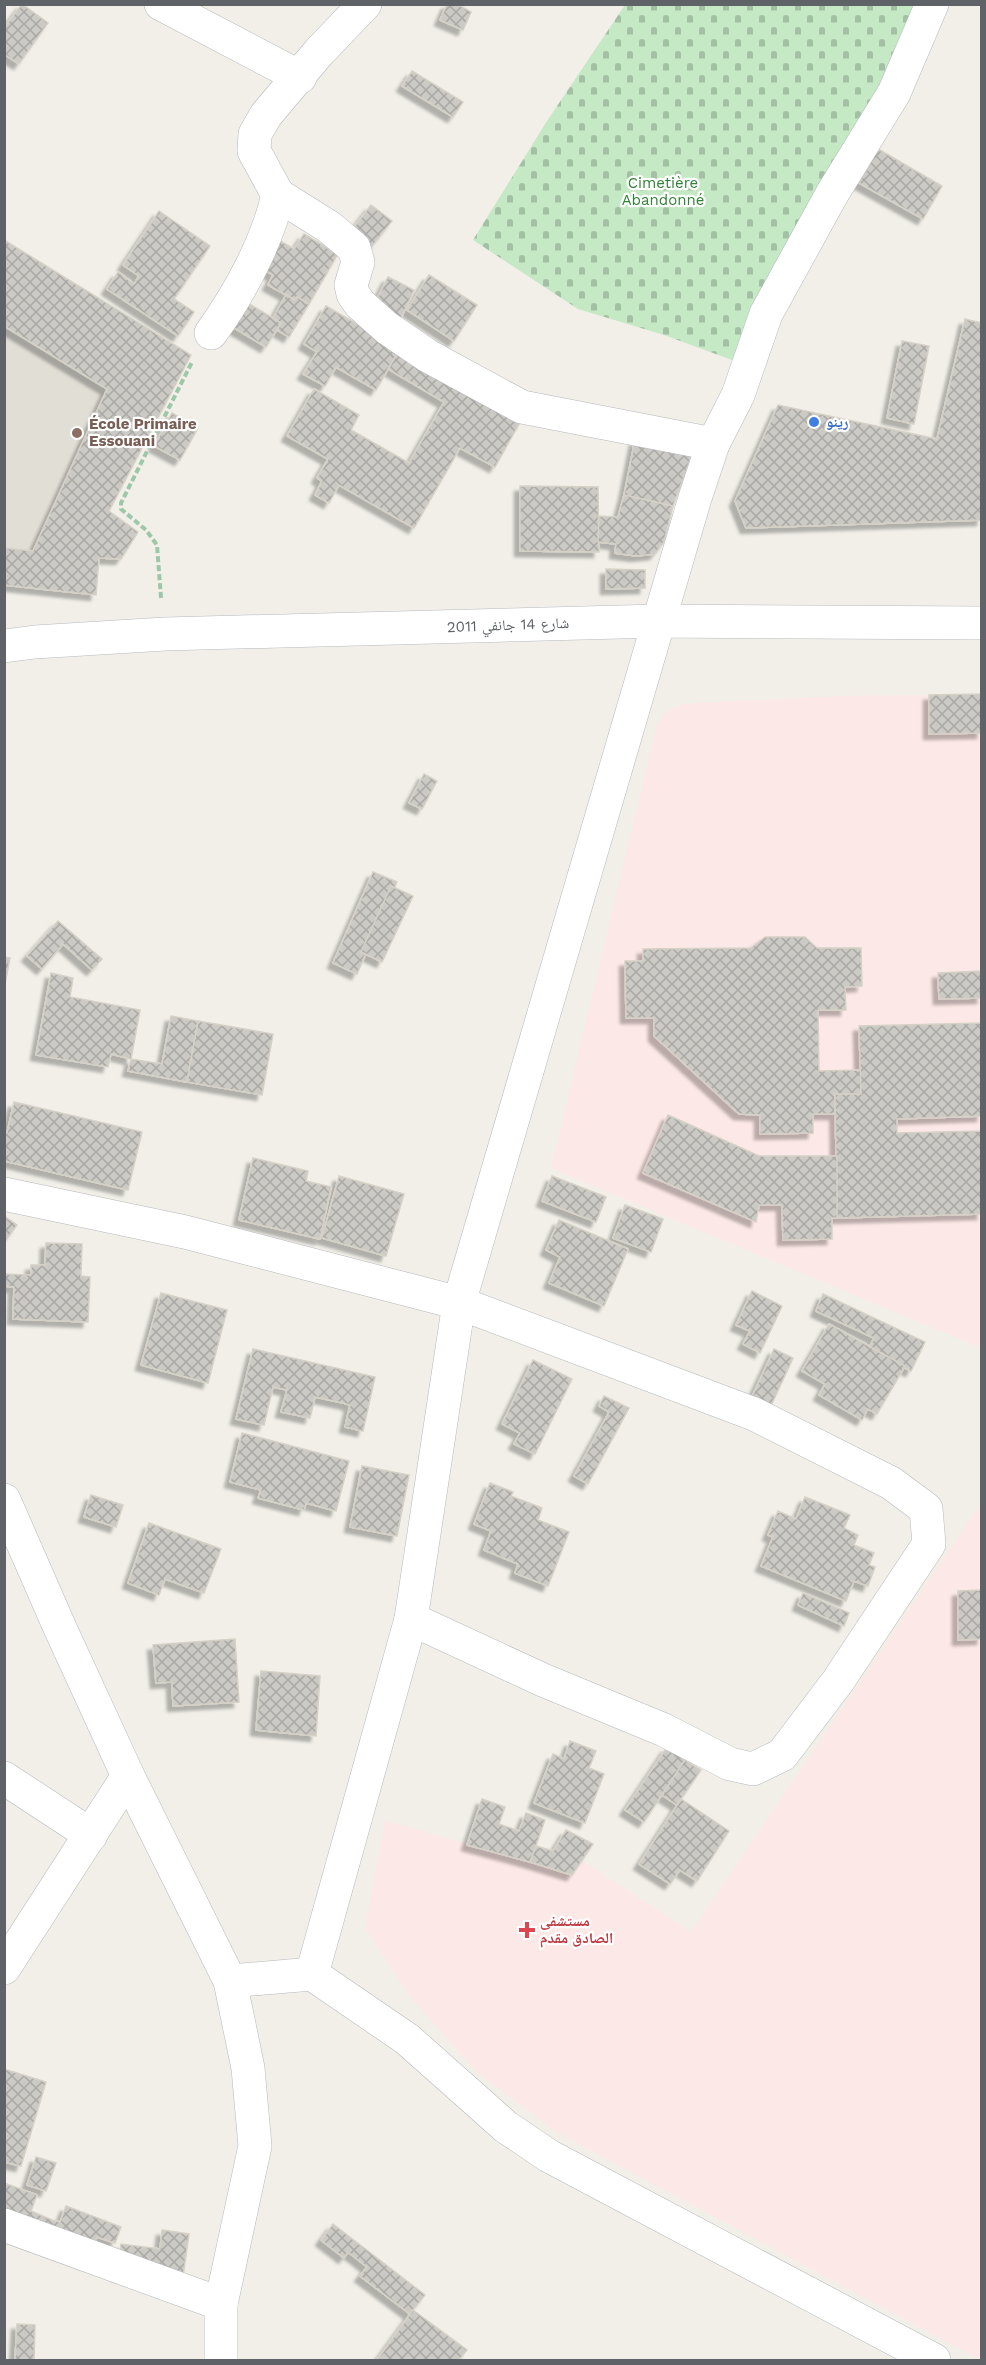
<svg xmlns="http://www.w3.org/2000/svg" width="986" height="2365" font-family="'Work Sans','Noto Naskh Arabic',sans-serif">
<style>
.education{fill:#e1ded6}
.medical{fill:#fce8e6}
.cemetery{fill:url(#cemetery-stones)}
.building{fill:url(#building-cross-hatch);stroke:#d6d1c6;stroke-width:1.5;filter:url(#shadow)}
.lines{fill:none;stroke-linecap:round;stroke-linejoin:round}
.minor-casing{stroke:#b5b8bc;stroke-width:34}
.secondary-casing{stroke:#b6babf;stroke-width:34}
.path{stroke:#9cc7a9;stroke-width:4;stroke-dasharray:6 3;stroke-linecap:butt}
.minor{stroke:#fff;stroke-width:33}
.secondary{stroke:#fff;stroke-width:33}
.shop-dot{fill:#3f7fe0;stroke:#fff;stroke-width:2}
.education-dot{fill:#8d6e63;stroke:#fff;stroke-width:2}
.health-dot{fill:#e0444e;stroke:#fff;stroke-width:2}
.labels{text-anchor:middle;stroke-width:4.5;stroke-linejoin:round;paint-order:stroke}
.park-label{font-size:15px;fill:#348238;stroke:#fff}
.shop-label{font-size:15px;font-weight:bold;fill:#366cbe;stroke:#fff;text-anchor:start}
.education-label{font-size:15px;font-weight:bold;fill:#785e54;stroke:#fff;text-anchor:start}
.street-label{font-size:15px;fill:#5f6368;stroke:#fff}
.health-label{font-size:15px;font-weight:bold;fill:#be3a42;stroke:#fff;text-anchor:start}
</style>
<defs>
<pattern id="cemetery-stones" width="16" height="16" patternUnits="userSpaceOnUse" patternTransform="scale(1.5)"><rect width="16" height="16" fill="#c5e8c5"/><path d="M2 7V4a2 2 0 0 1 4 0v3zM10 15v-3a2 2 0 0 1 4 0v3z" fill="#a3c0a4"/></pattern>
<pattern id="building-cross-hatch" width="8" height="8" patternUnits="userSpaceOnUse" patternTransform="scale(1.5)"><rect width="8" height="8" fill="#cccac5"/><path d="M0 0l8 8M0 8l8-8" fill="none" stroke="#a9a8a4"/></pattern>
<filter id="shadow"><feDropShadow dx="-5.5" dy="5.5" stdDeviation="1.5" flood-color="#0004"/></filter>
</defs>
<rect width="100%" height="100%" fill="#f1efe8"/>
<path class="education" d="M 4,240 L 191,355 L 109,511 L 138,532 L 121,559 L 99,559 L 96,595 L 5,585 Z"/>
<g class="medical">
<path d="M 981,694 L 981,1348 L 551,1168 L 657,724 L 665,713 L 678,706 L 693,703 L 839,696 Z"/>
<path d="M 981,1503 L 981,2360 L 555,2131 L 477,2072 L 412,1999 L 365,1928 L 385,1820 L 572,1875 L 582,1861 L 691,1932 Z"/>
</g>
<path class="cemetery" d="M 625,5 L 922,5 L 903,45 L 785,252 L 732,360 L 664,335 L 578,309 L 473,240 L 547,121 Z"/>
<g class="building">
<path d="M 22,4 L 48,23 L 19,64 L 4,54 L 4,28 Z"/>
<path d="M 447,4 L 457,4 L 471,12 L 463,30 L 440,20 Z"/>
<path d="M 412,71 L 463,102 L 453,117 L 402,86 Z"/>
<path d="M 878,149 L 942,186 L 923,219 L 859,183 Z"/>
<path d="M 371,205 L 392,221 L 365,255 L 345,239 Z"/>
<path d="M 159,211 L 210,246 L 174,299 L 194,312 L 178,336 L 107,289 L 118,272 L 134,284 L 139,276 L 123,265 Z"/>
<path d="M 304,234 L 338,254 L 309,304 L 297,297 L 295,300 L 268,285 L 273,275 L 260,267 L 277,239 L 294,249 Z"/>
<path d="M 4,240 L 191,355 L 109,511 L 138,532 L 121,559 L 99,558 L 96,595 L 4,585 L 4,548 L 33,551 L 107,389 L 4,326 Z"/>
<path d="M 429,275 L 477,305 L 454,341 L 407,310 Z"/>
<path d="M 388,277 L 414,290 L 401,318 L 374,305 Z"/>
<path d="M 286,295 L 295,300 L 297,297 L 309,304 L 289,337 L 277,330 L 281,323 L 273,318 Z"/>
<path d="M 238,297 L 281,323 L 266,347 L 224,322 Z"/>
<path d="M 326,306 L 400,349 L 376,390 L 336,367 L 325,386 L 303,374 L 317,352 L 304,344 Z"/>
<path d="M 965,319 L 982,323 L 982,520 L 746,528 L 735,501 L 778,405 L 937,439 Z"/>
<path d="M 902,341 L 929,346 L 914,424 L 887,418 Z"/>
<path d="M 400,349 L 523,417 L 495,467 L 460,448 L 414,528 L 339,485 L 329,503 L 315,495 L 322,481 L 317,478 L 328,459 L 287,436 L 314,389 L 359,415 L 351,430 L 409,463 L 444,402 L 388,369 Z"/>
<path d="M 172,413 L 198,428 L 180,460 L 154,446 Z"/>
<path d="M 635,440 L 693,452 L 673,506 L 624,495 Z"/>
<path d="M 520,486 L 598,487 L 599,552 L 520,551 Z"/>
<path d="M 624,495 L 673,506 L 664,542 L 655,554 L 636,556 L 615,553 L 616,544 L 598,542 L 599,516 L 618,517 Z"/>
<path d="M 606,569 L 645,570 L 645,588 L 606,589 Z"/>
<path d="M 982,694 L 982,733 L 929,734 L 929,695 Z"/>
<path d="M 424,774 L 437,781 L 422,809 L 409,803 Z"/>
<path d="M 373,872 L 397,882 L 357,974 L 333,963 Z"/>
<path d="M 391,886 L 413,896 L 382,962 L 361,952 Z"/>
<path d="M 58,921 L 102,959 L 92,970 L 63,944 L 42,969 L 27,956 Z"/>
<path d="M 765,937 L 805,937 L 817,948 L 861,948 L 862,986 L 845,987 L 846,1010 L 818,1010 L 819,1071 L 861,1070 L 861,1094 L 835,1094 L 835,1114 L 813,1114 L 813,1133 L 760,1134 L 760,1115 L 739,1114 L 654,1036 L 654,1018 L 626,1018 L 625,961 L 643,961 L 643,949 L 751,948 Z"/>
<path d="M 4,957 L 10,958 L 4,989 Z"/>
<path d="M 982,971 L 982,998 L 939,999 L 938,973 Z"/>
<path d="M 51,973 L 73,978 L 70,997 L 140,1010 L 131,1059 L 111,1054 L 108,1067 L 36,1055 Z"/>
<path d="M 171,1016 L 198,1021 L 187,1082 L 128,1071 L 131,1059 L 162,1064 Z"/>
<path d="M 198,1021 L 273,1034 L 262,1095 L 187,1082 Z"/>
<path d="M 982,1023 L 982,1116 L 897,1119 L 897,1133 L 982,1131 L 982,1214 L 837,1218 L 835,1094 L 861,1094 L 859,1026 Z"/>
<path d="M 14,1102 L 142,1132 L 128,1190 L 4,1161 L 4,1133 L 7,1133 Z"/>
<path d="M 668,1115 L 759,1156 L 837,1156 L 837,1218 L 832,1218 L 832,1239 L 783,1240 L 782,1205 L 759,1205 L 756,1222 L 643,1173 Z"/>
<path d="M 253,1158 L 308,1171 L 306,1181 L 331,1187 L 320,1239 L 239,1220 Z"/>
<path d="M 339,1176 L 404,1194 L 386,1256 L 322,1238 Z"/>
<path d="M 552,1176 L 606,1197 L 596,1222 L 542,1201 Z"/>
<path d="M 625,1205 L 663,1219 L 651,1252 L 613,1238 Z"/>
<path d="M 4,1216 L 17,1225 L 4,1243 Z"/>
<path d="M 559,1220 L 628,1249 L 604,1306 L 549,1283 L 560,1257 L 546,1250 Z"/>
<path d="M 46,1243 L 82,1244 L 81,1276 L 90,1277 L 88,1322 L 13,1319 L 14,1287 L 4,1286 L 4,1274 L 31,1275 L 31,1265 L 45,1265 Z"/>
<path d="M 752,1291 L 782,1306 L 760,1353 L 743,1344 L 750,1331 L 736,1325 Z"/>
<path d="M 161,1293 L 227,1310 L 208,1383 L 141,1365 Z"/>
<path d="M 823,1294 L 925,1342 L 911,1371 L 868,1350 L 874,1338 L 816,1311 Z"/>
<path d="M 829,1324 L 905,1366 L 877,1414 L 868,1409 L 862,1420 L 819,1395 L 825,1384 L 802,1371 Z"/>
<path d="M 253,1349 L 375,1377 L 363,1431 L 345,1427 L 350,1405 L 343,1403 L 315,1397 L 310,1418 L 281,1412 L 287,1390 L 273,1387 L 264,1425 L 236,1419 Z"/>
<path d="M 774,1349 L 793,1358 L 769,1410 L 750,1401 Z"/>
<path d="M 533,1360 L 572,1379 L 535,1454 L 514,1444 L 520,1433 L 502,1424 Z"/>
<path d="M 604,1396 L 629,1408 L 588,1484 L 574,1476 L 609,1412 L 599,1406 Z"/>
<path d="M 242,1433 L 349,1461 L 336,1511 L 306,1503 L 304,1510 L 258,1498 L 261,1490 L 230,1482 Z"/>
<path d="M 362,1466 L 409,1475 L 397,1536 L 350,1527 Z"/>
<path d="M 490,1483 L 513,1492 L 511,1496 L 542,1508 L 538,1520 L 569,1532 L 548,1586 L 515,1573 L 518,1564 L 484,1550 L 491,1531 L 474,1524 Z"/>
<path d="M 91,1495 L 123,1505 L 116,1527 L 84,1517 Z"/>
<path d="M 805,1497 L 850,1515 L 844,1528 L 858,1535 L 854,1545 L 874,1553 L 869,1565 L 875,1567 L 868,1586 L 854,1581 L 846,1601 L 761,1566 L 773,1537 L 768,1535 L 778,1511 L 796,1519 Z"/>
<path d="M 149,1523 L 221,1549 L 204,1593 L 165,1579 L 159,1595 L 128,1583 Z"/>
<path d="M 982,1590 L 982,1639 L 958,1640 L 958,1591 Z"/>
<path d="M 803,1593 L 849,1613 L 844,1626 L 798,1605 Z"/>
<path d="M 235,1639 L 239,1702 L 173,1706 L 172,1682 L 156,1683 L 153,1645 Z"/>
<path d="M 261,1671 L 320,1676 L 316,1736 L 256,1730 Z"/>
<path d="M 570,1741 L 596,1751 L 589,1768 L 604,1774 L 585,1823 L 534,1803 L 553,1754 L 564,1759 Z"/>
<path d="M 667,1747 L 685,1760 L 644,1822 L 625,1810 Z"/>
<path d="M 685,1760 L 701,1770 L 677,1805 L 662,1795 Z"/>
<path d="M 482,1799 L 505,1807 L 499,1824 L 519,1831 L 526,1813 L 545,1820 L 530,1862 L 467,1845 Z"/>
<path d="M 681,1799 L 729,1831 L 697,1881 L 680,1870 L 670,1884 L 639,1864 Z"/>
<path d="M 566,1830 L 593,1844 L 572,1875 L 530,1862 L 536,1846 L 553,1851 Z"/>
<path d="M 4,2069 L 46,2082 L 21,2166 L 4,2162 Z"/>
<path d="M 36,2157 L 56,2163 L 46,2191 L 27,2185 Z"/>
<path d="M 4,2183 L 37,2195 L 31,2211 L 52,2220 L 60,2222 L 66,2206 L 121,2227 L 115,2243 L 97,2237 L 87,2263 L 4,2231 Z"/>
<path d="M 333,2224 L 425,2295 L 410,2314 L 360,2276 L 367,2267 L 348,2252 L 344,2258 L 321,2240 Z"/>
<path d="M 162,2230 L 189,2234 L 182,2284 L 117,2275 L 121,2244 L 160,2249 Z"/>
<path d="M 413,2310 L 467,2350 L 459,2360 L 377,2360 Z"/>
<path d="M 17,2324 L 35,2325 L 34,2360 L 15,2360 Z"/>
</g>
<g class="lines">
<defs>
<g id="minor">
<path d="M 161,4 L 300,77"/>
<path d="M 278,195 L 329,227 L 354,248 L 358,262 L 351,285 L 353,294 L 360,304 L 387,328 L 428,356 L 522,407 L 713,444"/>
<path d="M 211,333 C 239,294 267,243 278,195 L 254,151 L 255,134 L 266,115 L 319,52 L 365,4"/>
<path d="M 4,1194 L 185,1232 L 459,1303 L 754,1414 L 891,1483 L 926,1509 L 929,1544 L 838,1681 L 782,1755 L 753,1769 L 730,1764 L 664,1730 L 543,1680 L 411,1619"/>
<path d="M 4,1500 L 60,1628 L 128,1776 L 230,1981 L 248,2068 L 255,2146 L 221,2304 L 221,2360"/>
<path d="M 4,1778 L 91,1835"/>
<path d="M 4,1968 L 128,1776"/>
<path d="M 312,1974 L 411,1619 L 459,1303 L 695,498 L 713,444 L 738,395 L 766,314 L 832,194 L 894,93 L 932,4"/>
<path d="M 230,1981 L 312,1974 L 407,2039 L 506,2127 L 549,2156 L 934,2360"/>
<path d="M 4,2225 L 221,2304"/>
</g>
<path id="secondary" d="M 4,646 L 35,642 L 165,634 L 658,621 L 982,623"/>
</defs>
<use href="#minor" class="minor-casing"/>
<use href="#secondary" class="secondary-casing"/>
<path class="path" d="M 161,598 L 157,545 L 146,530 L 121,509 L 121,503 L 192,362"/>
<use href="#minor" class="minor"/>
<use href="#secondary" class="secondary"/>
</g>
<circle class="shop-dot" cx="814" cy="422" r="6"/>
<circle class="education-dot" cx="77" cy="433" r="6"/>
<path class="health-dot" d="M524 1921h6v6h6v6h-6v6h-6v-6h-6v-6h6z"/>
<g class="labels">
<g class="park-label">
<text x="663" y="188">Cimetière<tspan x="663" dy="17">Abandonné</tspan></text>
</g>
<g class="shop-label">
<text x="826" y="427">رينو</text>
</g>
<g class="education-label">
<text x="89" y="429">École Primaire<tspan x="89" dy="17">Essouani</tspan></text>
</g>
<g class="street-label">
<text transform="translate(508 625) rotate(-2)" y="5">شارع 14 جانفي 2011</text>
</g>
<g class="health-label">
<text x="540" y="1926">مستشفى<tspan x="540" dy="17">الصادق مقدم</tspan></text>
</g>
</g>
<rect width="986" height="2365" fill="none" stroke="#5f6368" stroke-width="12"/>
</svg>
